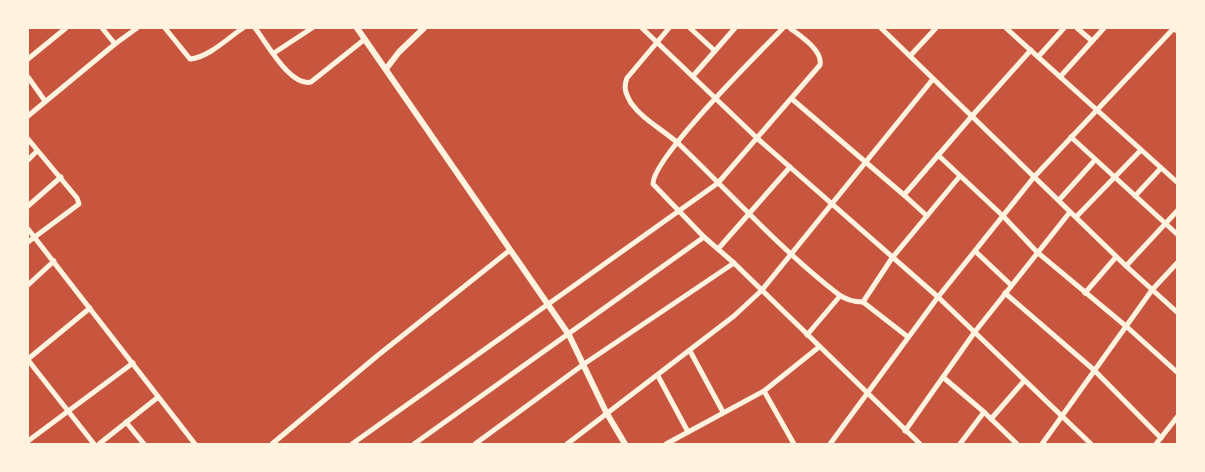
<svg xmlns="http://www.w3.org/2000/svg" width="1205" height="472" font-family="Spectral,serif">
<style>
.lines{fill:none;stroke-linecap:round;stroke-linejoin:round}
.minor{stroke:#fff3e0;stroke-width:5}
.tertiary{stroke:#fff3e0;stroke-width:6}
</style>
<rect width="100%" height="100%" fill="#c8553d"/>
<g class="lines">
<g class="minor">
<path d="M 165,28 L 190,59 C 208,58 229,37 243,28"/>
<path d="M 255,28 C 267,43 290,87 311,82 L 365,39"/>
<path d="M 642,28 L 758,139 L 938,297 L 1091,444"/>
<path d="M 669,28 L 627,78 C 623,88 626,94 631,103 C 644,121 664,130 680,145 C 732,195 781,250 838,294 C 846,300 854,302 863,302 L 892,258 L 960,176"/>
<path d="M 690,28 L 715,51"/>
<path d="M 783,28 C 761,51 652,158 653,184 L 704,237 L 734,263 L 920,444"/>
<path d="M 881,28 L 1126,266"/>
<path d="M 1006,28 L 1178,183"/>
<path d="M 1077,28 L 1092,41"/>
<path d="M 115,44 L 137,28"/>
<path d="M 274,53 L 312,28"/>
<path d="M 910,56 L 936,28"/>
<path d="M 1038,57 L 1064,28"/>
<path d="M 28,59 L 66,28"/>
<path d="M 693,76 L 735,28"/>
<path d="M 28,77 L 45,101"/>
<path d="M 1060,77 L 1104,28"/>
<path d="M 792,99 L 904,195 L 972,116 L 1031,50"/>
<path d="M 28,116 L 115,44 L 102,28"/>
<path d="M 1071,137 L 1178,235"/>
<path d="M 28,139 L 77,198 L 79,204 L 28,242"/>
<path d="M 938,155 L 1003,216 L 1037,252 L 1127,327 L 1178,373"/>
<path d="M 28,160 L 37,151"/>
<path d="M 904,195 L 927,216"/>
<path d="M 1135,196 L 1161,168"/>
<path d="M 1059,200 L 1095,160"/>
<path d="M 28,206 L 61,177"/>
<path d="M 1178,210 L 1126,266 L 1178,313"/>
<path d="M 1076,217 L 1141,150"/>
<path d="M 28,229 L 195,444"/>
<path d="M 718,249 L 790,167"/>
<path d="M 975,251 L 1011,285"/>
<path d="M 28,285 L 54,261"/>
<path d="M 1005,293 L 1094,370 L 1161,438"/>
<path d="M 1085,293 L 1116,257"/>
<path d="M 863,302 L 908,337"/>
<path d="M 807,335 L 840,296"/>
<path d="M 690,351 L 723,412"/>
<path d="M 28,359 L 90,308"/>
<path d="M 28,360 L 94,444"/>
<path d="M 658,376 L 688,432"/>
<path d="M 944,378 L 984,412 L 1017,444"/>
<path d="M 764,391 L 819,347"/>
<path d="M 991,419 L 1024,381"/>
<path d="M 126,422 L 144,444"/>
<path d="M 905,431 L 974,333 L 1070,212"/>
<path d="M 28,441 L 133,363"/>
<path d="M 99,444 L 157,398"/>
<path d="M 272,444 L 377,356 L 510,250"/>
<path d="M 352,444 L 718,183 L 820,65 C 823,50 800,36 790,28"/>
<path d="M 414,444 L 704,237"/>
<path d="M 475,444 L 584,364 L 734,263"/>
<path d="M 567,444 L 734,316 L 762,290 L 933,79"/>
<path d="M 666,444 L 764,391 L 794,444"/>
<path d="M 830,444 L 938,297 L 1034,177 L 1174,28"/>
<path d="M 960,444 L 984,412"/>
<path d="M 1042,444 L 1152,290 L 1178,262"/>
<path d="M 1156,444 L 1178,416"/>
</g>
<g class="tertiary">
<path d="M 357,28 L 569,335 L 606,412 L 625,444"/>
<path d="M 1174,28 L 1178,31"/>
<path d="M 386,69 L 399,52 L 424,28"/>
</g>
</g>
<rect width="1205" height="472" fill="none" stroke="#fff3e0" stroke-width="58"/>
</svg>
